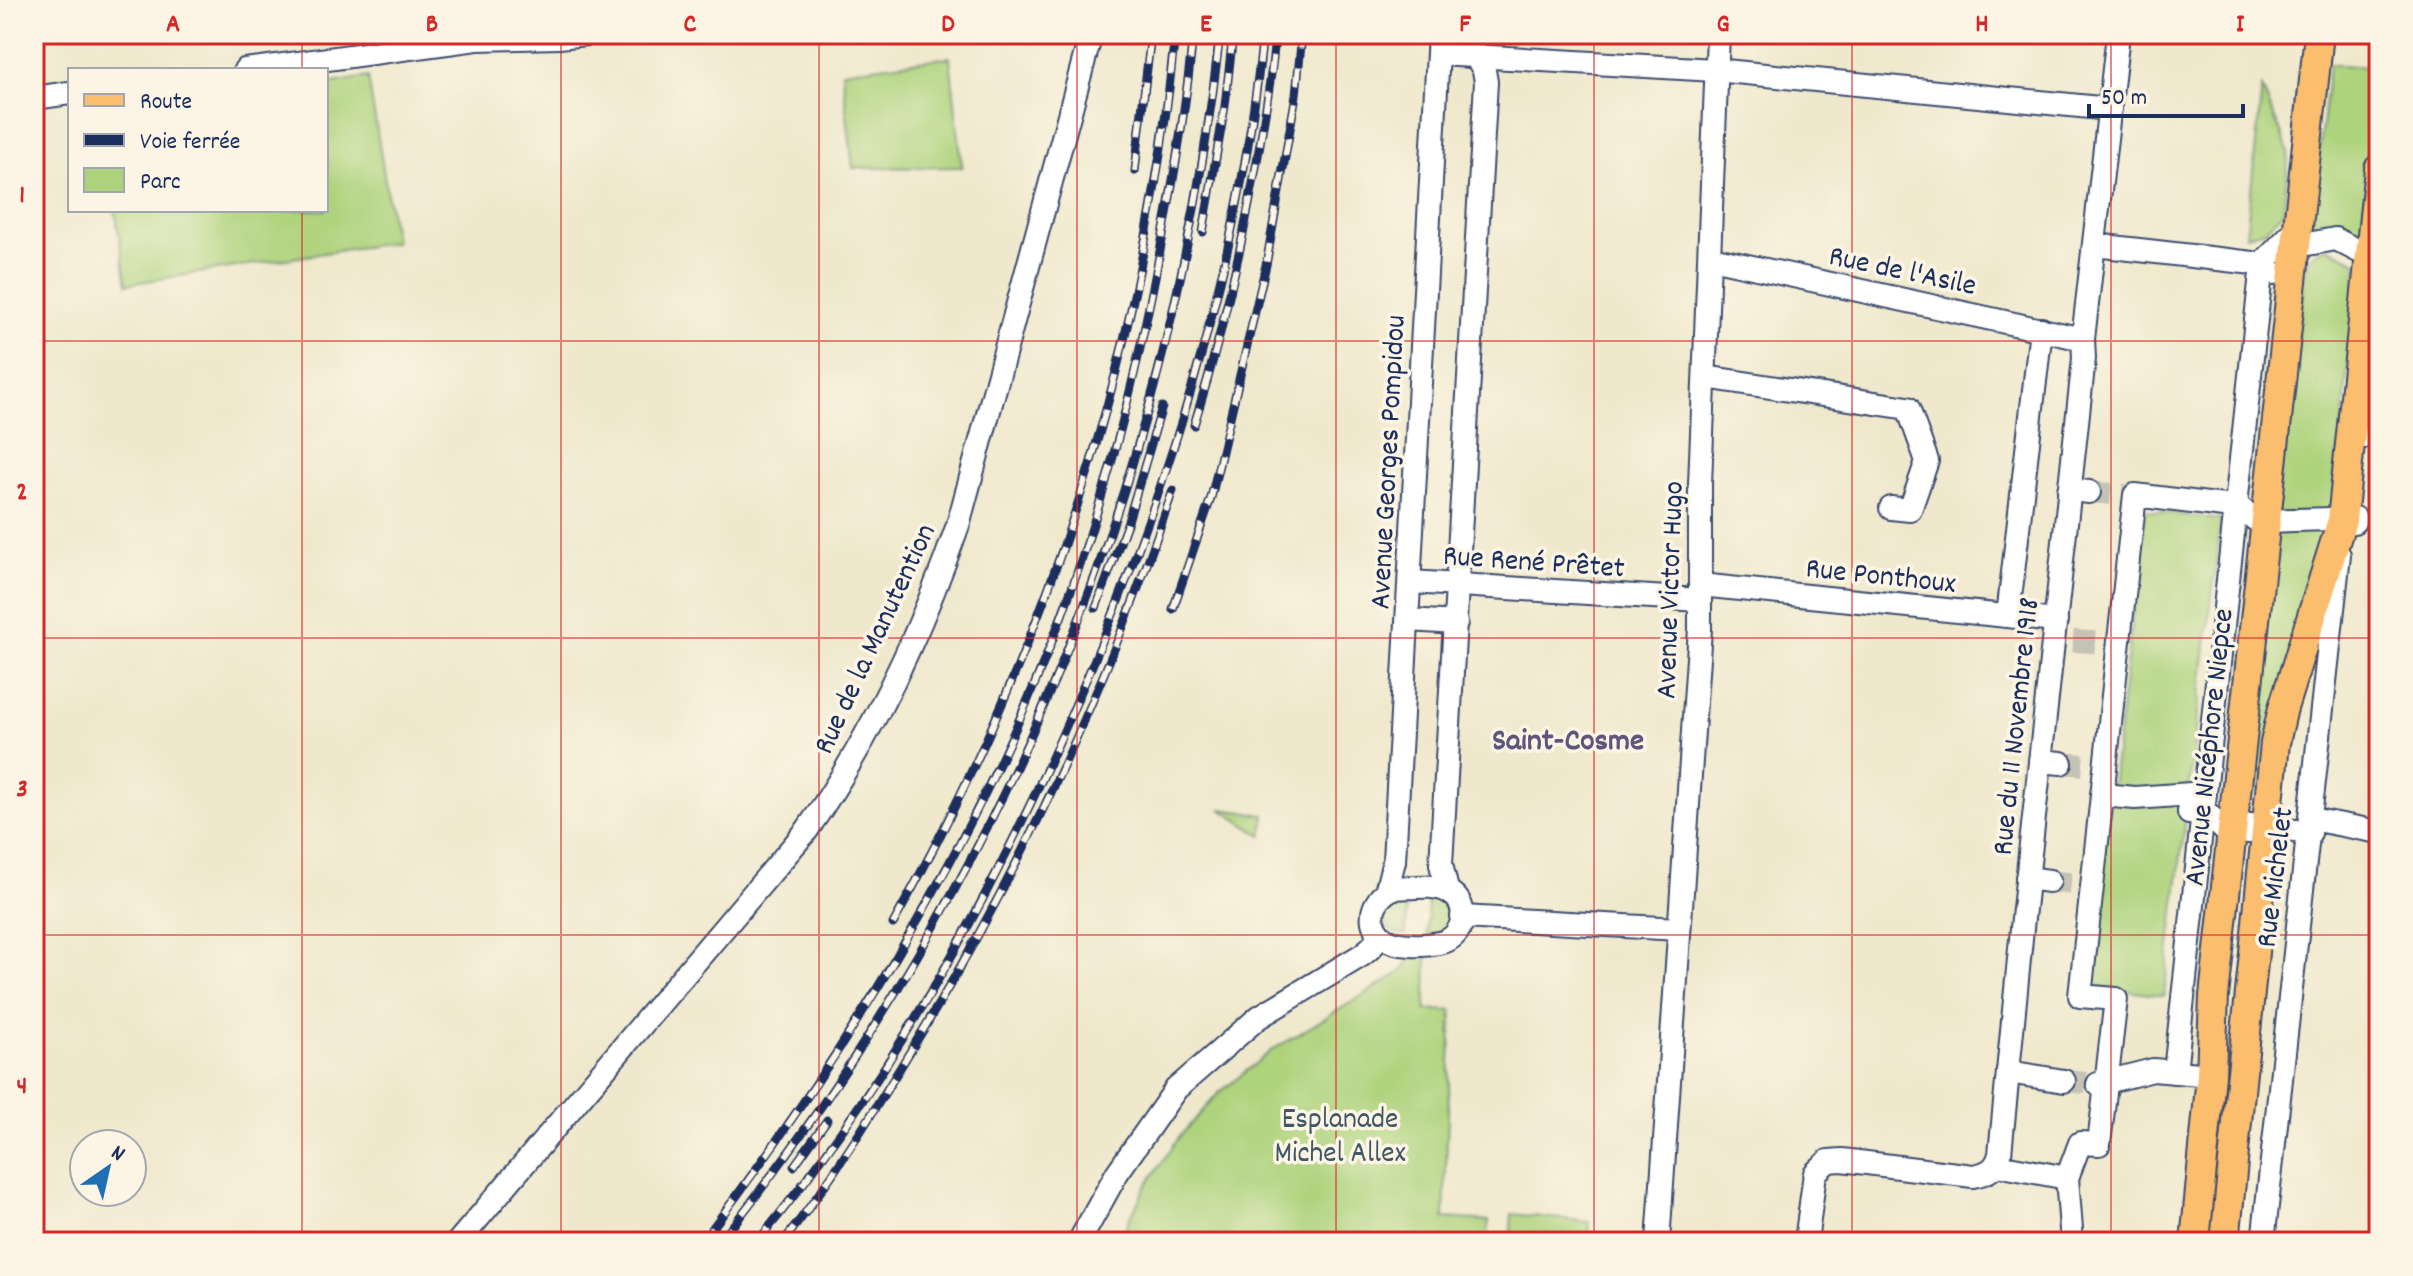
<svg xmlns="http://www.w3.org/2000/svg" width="2413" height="1276" font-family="Dekko,sans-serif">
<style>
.green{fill:#aed37d;stroke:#64816e;stroke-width:2}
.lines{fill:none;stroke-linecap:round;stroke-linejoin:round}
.minor-tunnel{stroke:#c5c3b6;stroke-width:22;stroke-dasharray:22 11;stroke-linecap:butt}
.minor-casing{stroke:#3b4b6e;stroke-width:26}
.major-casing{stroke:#3b4b6e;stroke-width:32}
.minor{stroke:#fff;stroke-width:22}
.major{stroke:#fbbd6e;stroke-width:28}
.rail-casing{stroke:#1b2f5e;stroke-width:9}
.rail{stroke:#fcf5e5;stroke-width:6;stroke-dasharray:18;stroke-linecap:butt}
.grid{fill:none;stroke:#d62828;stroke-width:2;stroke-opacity:0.55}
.labels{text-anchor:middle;stroke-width:7;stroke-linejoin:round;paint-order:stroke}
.street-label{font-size:30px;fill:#1b2f5e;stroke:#fcf5e5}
.park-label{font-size:30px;fill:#405866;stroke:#fcf5e5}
.neighbourhood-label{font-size:32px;font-weight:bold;fill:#5e567d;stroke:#fcf5e5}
.neatline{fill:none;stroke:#d62828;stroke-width:3}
.grid-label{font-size:26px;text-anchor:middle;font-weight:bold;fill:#d62828}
</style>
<rect width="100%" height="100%" fill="#fcf5e5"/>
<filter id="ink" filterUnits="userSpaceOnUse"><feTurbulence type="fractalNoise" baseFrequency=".0125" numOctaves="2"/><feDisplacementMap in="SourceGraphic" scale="16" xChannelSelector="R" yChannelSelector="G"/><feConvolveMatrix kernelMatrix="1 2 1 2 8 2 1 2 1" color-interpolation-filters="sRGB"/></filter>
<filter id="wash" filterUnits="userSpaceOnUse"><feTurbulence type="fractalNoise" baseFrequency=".006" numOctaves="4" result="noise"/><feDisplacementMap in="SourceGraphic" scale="32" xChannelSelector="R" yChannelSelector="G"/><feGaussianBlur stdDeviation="1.8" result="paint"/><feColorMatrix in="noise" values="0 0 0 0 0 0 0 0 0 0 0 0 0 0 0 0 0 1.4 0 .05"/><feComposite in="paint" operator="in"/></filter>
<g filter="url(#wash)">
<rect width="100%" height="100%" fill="#efe8cc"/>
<g class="green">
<path d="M 950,57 L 962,167 L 853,168 L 842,71 Z"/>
<path d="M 2329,64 L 2379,68 L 2361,239 L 2334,230 L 2310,233 Z"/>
<path d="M 368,77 L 395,242 L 127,284 L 115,210 L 326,210 L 326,84 Z"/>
<path d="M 2262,88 L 2289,152 L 2283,211 L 2266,229 L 2246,236 Z"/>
<path d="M 2326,247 L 2355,261 L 2358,269 L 2333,512 L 2273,514 L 2307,261 L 2317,251 Z"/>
<path d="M 2145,510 L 2221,520 L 2164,996 L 2088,986 Z"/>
<path d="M 2331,526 L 2258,792 L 2248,791 L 2272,529 Z"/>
<path d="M 1221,809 L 1265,815 L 1262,836 Z"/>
<path d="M 1407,895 L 1406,935 L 1394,933 C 1380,922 1382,912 1390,898 Z"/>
<path d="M 1428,896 C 1451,904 1458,909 1444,932 L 1427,935 Z"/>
<path d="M 1427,954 L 1426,1010 L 1452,1011 L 1444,1218 L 1489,1221 L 1487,1242 L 1118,1242 L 1146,1186 L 1179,1137 L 1218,1094 L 1272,1050 L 1400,973 L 1412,958 Z"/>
<path d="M 1512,1214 L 1590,1222 L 1589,1242 L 1510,1242 Z"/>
</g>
</g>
<g filter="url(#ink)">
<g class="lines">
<g class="minor-tunnel">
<path d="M 2089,492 L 2124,495"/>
<path d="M 2073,641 L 2109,643"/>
<path d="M 2061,763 L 2096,766"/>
<path d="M 2049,881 L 2084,885"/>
<path d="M 2064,1081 L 2098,1084"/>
</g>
<defs>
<g id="minor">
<path d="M 1438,54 L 1715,70 L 2110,109"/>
<path d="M 245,70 L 477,39 L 559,37 L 586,34"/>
<path d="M 34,98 L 70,93"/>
<path d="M 2095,245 L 2262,264 L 2274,273"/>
<path d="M 2297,246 L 2335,239 L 2370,257"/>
<path d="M 1711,258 L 2083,339"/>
<path d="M 1705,377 L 1908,408 L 1927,461 L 1910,510 L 1891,508"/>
<path d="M 2364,437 L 2375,346"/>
<path d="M 2069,490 L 2089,492"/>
<path d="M 1411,582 L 1700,600"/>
<path d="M 1700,585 L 2056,621"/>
<path d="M 2008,616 L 2041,329"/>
<path d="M 1409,620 L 1456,623"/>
<path d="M 2040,761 L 2061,763"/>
<path d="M 2102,795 L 2135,798 L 2191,794 L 2189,813 L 2208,814 L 2224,830 L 2249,832 L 2250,825 L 2310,833"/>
<path d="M 2311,819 L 2379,832"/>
<path d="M 2027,878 L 2049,881"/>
<path d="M 1393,888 C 1410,888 1434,883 1449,892 C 1472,905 1464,939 1439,943 C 1425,946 1396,947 1384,938 C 1363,923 1374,897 1393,888 Z"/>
<path d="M 1447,890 L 1441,864 L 1486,82 L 1484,70 L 1476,57"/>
<path d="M 1386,892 L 1394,861 L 1439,34"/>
<path d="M 1462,917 L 1679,929"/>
<path d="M 2008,1072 L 2064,1081"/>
<path d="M 2175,1072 L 2262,264 L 2300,225"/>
<path d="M 2098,1084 L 2153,1070 L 2211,1075"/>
<path d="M 1997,1165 L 2067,1178 L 2072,1242"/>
<path d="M 2067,1178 L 2080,1143 L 2099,1144 L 2116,999 L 2080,996 L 2135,495 L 2240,508 L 2256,520 L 2264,521 L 2332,519 L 2354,522 L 2355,518"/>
<path d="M 458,1242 L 807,830 C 871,738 921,631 958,525 L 1091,34"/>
<path d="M 1079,1242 L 1117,1173 L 1176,1089 L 1259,1017 L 1362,955 C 1371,948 1378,943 1377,931"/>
<path d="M 1658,1242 L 1700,629 L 1700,484 L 1718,34"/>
<path d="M 1806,1242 L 1815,1173 L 1828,1161 L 1842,1160 L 1973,1176 C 1989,1173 1996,1169 2000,1154 L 2023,918 L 2084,358 L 2083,339 L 2118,34"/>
<path d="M 2263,1242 L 2339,555"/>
</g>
<g id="major">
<path d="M 2195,1242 L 2211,1075 L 2214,996 L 2319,34"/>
<path d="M 2225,1242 L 2275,743 L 2283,708 L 2342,520 L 2379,169"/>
</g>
</defs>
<use href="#minor" class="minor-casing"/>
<use href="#major" class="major-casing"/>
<use href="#minor" class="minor"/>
<use href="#major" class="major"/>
<defs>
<g id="rail">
<path d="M 1135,171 L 1151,34"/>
<path d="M 1203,232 L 1225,106 L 1233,34"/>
<path d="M 1194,425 C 1222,335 1243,243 1259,150 C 1265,111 1273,73 1275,34"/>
<path d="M 1096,608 L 1128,521 L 1162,407"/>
<path d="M 1173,609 L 1211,498 L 1266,265 L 1296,95 L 1302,34"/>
<path d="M 893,924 C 1049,645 1144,353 1175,34"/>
<path d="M 794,1166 L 827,1120"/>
<path d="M 702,1242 C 866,1028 1008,792 1090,534 C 1120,441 1142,347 1160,251 C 1174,179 1186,107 1193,34"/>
<path d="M 720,1242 C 1004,887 1169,485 1220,34"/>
<path d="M 757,1242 C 888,1084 988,905 1070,717 C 1166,499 1238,272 1263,34"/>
<path d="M 783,1242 C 831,1181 871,1116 911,1050 C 1020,873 1107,687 1173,490"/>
</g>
</defs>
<use href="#rail" class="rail-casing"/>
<use href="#rail" class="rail"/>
</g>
</g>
<path class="grid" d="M 302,34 L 302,70M 561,34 L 561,1242M 819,34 L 819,1242M 1077,34 L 1077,1242M 1336,34 L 1336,1242M 1594,34 L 1594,1242M 1852,34 L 1852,1242M 2111,34 L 2111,1242M 302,210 L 302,1242M 34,341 L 2379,341M 34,638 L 2379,638M 34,935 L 2379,935"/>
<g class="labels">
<g class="street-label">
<text transform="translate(1903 269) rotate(12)" y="10">Rue de l'Asile</text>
<text transform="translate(1386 462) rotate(-87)" y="10">Avenue Georges Pompidou</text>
<text transform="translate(1534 560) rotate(4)" y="10">Rue René Prêtet</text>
<text transform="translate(1881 574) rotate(6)" y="10">Rue Ponthoux</text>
<text transform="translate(1668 590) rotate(-88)" y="10">Avenue Victor Hugo</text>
<text transform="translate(873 638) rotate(-65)" y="10">Rue de la Manutention</text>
<text transform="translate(2014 726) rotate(-84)" y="10">Rue du 11 Novembre 1918</text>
<text transform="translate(2207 747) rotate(-84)" y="10">Avenue Nicéphore Niepce</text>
<text transform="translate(2273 877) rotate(-83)" y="10">Rue Michelet</text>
</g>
<g class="park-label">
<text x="1340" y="1127">Esplanade<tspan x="1340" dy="34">Michel Allex</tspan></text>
</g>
<g class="neighbourhood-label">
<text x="1568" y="749">Saint-Cosme</text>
</g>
</g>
<rect width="2413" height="1276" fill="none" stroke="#fcf5e5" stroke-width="88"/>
<rect x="68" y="68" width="260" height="144" fill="#fcf5e5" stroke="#a2a6af" stroke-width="2"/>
<rect x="84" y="94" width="40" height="12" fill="#fbbd6e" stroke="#a2a6af" stroke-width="2"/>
<text x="140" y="108" font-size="24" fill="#1b2f5e">Route</text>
<rect x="84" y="134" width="40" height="12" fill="#1b2f5e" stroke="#a2a6af" stroke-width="2"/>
<text x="140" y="148" font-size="24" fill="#1b2f5e">Voie ferrée</text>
<rect x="84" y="168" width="40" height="24" fill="#aed37d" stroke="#a2a6af" stroke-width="2"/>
<text x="140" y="188" font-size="24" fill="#1b2f5e">Parc</text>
<g transform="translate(108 1168) rotate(34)"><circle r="38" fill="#fcf5e5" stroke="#a2a6af" stroke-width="2"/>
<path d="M0-6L14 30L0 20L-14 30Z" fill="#1f6fb2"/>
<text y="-12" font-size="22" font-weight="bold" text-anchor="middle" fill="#1b2f5e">N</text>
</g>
<path d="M2089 104v12h154v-12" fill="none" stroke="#1b2f5e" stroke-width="4"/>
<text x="2101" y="104" font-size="24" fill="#1b2f5e" stroke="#fcf5e5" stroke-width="6" paint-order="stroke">50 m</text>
<rect x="44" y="44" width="2325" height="1188" class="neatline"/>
<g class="grid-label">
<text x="173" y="31">A</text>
<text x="432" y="31">B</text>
<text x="690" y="31">C</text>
<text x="948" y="31">D</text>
<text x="1206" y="31">E</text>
<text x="1465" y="31">F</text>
<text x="1723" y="31">G</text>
<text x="1982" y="31">H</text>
<text x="2240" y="31">I</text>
<text x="22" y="202">1</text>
<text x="22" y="499">2</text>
<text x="22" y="796">3</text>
<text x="22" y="1093">4</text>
</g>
</svg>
